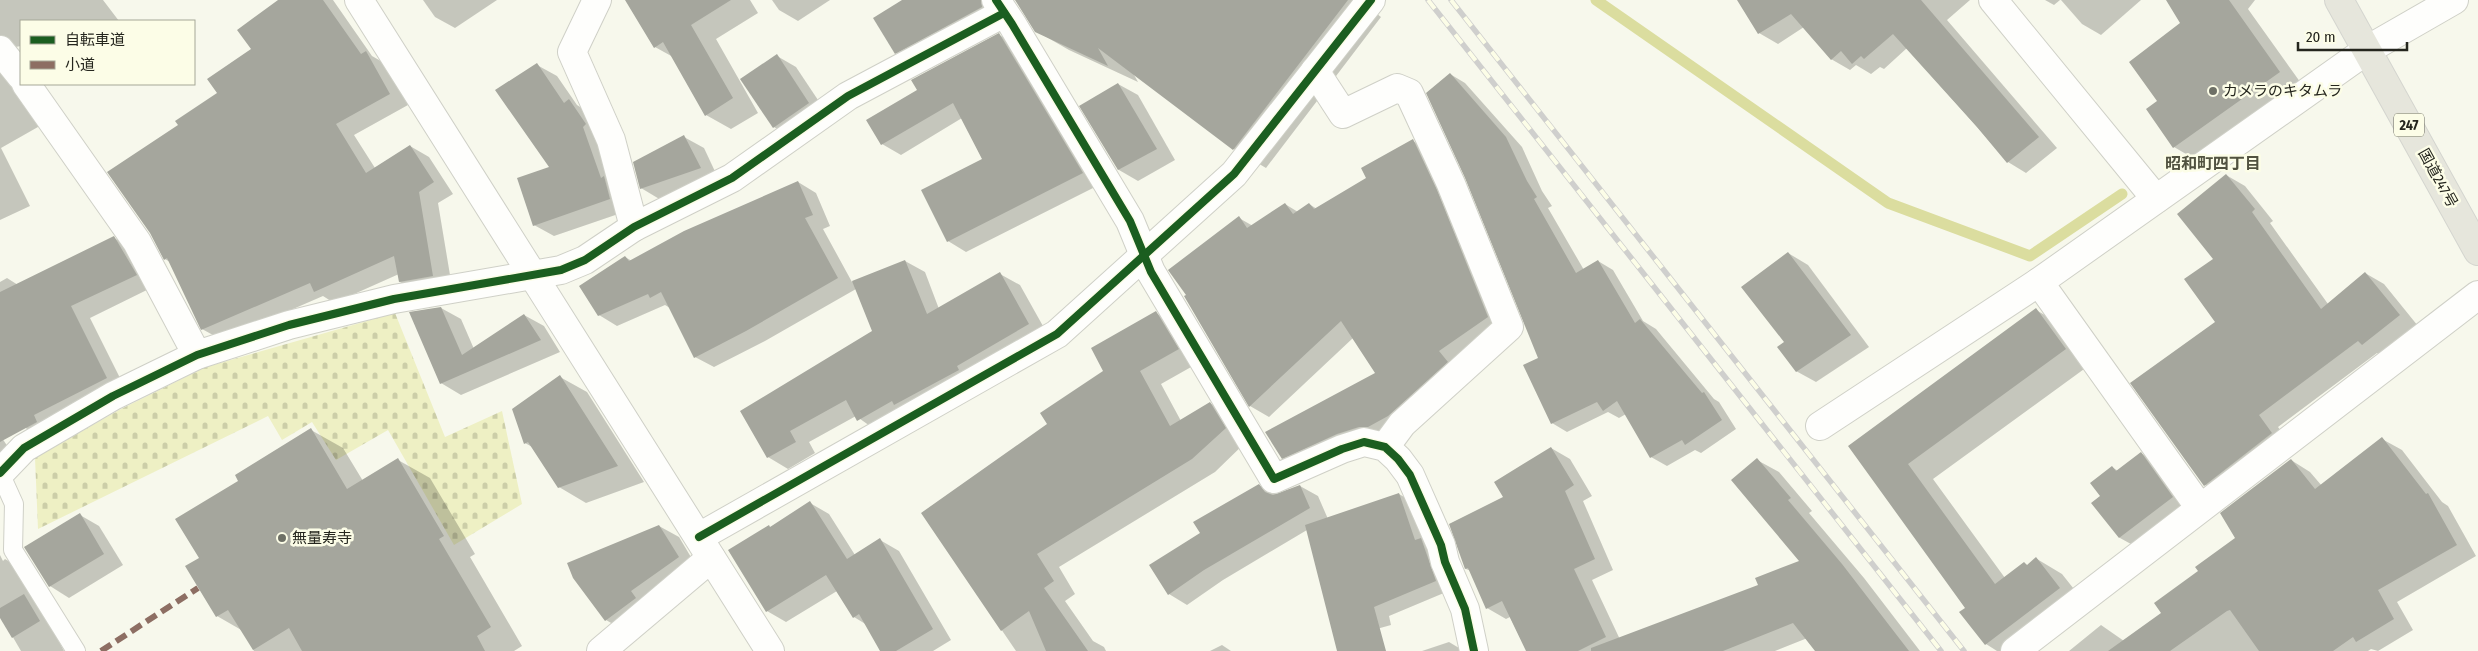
<svg xmlns="http://www.w3.org/2000/svg" width="2478" height="651" font-family="'Fira Sans Condensed','Noto Sans JP',sans-serif">
<style>
.cemetery{fill:url(#cemetery-stones)}
.shadow{fill:#0003}
.lines{fill:none;stroke-linecap:round;stroke-linejoin:round}
.stream{stroke:#dbdd9f;stroke-width:11}
.building{fill:#a5a69d}
.service-casing{stroke:#cfd0c7;stroke-width:20}
.minor-casing{stroke:#cfd0c7;stroke-width:30}
.tertiary-casing{stroke:#cfd0c7;stroke-width:30}
.trunk-casing{stroke:#d4d5cf;stroke-width:30}
.service{stroke:#fefefc;stroke-width:18}
.minor{stroke:#fefefc;stroke-width:28}
.tertiary{stroke:#fefefc;stroke-width:28}
.trunk{stroke:#e6e6dc;stroke-width:28}
.rail-casing{stroke:#cfcfcd;stroke-width:5.5}
.rail{stroke:#fcfde7;stroke-width:4;stroke-dasharray:11;stroke-linecap:butt}
.quiet{stroke:#8d6e63;stroke-width:6;stroke-dasharray:12 6;stroke-linecap:butt}
.cycleway-casing{stroke:#fcfde7;stroke-width:11}
.cycleway{stroke:#1b5e20;stroke-width:8}
.poi-dot{fill:#6e7066;stroke:#fcfde7;stroke-width:2}
.labels{text-anchor:middle;stroke-width:5;stroke-linejoin:round;paint-order:stroke}
.shield{fill:#fcfde7;stroke:#66665a;stroke-width:1}
.shield-label{font-size:14px;font-weight:bold;fill:#25261e}
.poi-label{font-size:15px;fill:#25261e;stroke:#fcfde7;text-anchor:start}
.street-label{font-size:15px;fill:#25261e;stroke:#fcfde7}
.neighbourhood-label{font-size:16px;font-weight:bold;fill:#515240;stroke:#fcfde7}
</style>
<defs>
<pattern id="cemetery-stones" width="16" height="16" patternUnits="userSpaceOnUse" patternTransform="scale(1.25)"><rect width="16" height="16" fill="#eef0c4"/><path d="M2 7V4a2 2 0 0 1 4 0v3zM10 15v-3a2 2 0 0 1 4 0v3z" fill="#cccea8"/></pattern>
</defs>
<rect width="100%" height="100%" fill="#f7f8ec"/>
<path class="cemetery" d="M 395,313 L 445,437 L 502,411 L 522,504 L 454,545 L 388,430 L 336,460 L 312,422 L 282,440 L 268,416 L 38,529 L 35,458 L 119,410 L 206,367 Z"/>
<g class="shadow">
<path d="M 0,0 L 103,0 L 119,21 L 21,21 L 21,46 L 10,48 L 45,123 L 1,148 L 30,206 L 0,220 Z"/>
<path d="M 280,0 L 333,0 L 372,56 L 386,64 L 408,105 L 354,135 L 375,168 L 410,146 L 429,157 L 453,194 L 438,203 L 452,287 L 419,293 L 400,282 L 399,274 L 334,303 L 323,296 L 222,340 L 202,329 L 170,262 L 165,259 L 180,126 L 218,93 L 252,50 Z"/>
<path d="M 423,0 L 497,0 L 455,28 L 435,17 Z"/>
<path d="M 626,0 L 750,0 L 758,13 L 716,39 L 758,113 L 731,129 L 706,115 L 673,57 L 655,47 Z"/>
<path d="M 772,0 L 830,0 L 798,21 L 779,10 Z"/>
<path d="M 904,0 L 998,0 L 914,63 L 896,53 Z"/>
<path d="M 1019,0 L 1359,0 L 1381,17 L 1266,168 L 1234,149 L 1133,73 L 1138,82 L 1069,50 L 1036,31 Z"/>
<path d="M 1738,0 L 1970,0 L 1947,20 L 2057,148 L 2026,173 L 2008,162 L 1907,48 L 1884,69 L 1880,67 L 1871,74 L 1856,65 L 1850,70 L 1831,59 L 1804,27 L 1778,44 L 1759,33 Z"/>
<path d="M 2045,0 L 2060,0 L 2054,5 Z"/>
<path d="M 2061,0 L 2141,0 L 2101,35 L 2082,24 Z"/>
<path d="M 2168,0 L 2255,0 L 2248,9 L 2303,86 L 2198,161 L 2174,147 L 2148,109 L 2159,101 L 2182,23 Z"/>
<path d="M 999,35 L 1018,45 L 1101,184 L 966,252 L 948,241 L 983,160 L 962,118 L 901,155 L 882,144 L 918,90 Z"/>
<path d="M 777,56 L 796,67 L 828,115 L 793,139 L 774,127 Z"/>
<path d="M 537,65 L 557,76 L 577,105 L 588,112 L 630,210 L 554,236 L 534,225 L 551,168 Z"/>
<path d="M 1450,74 L 1465,83 L 1522,147 L 1542,191 L 1552,206 L 1548,208 L 1584,270 L 1598,261 L 1613,270 L 1643,321 L 1656,329 L 1714,399 L 1719,402 L 1736,429 L 1701,453 L 1695,450 L 1667,466 L 1651,457 L 1626,414 L 1619,418 L 1608,412 L 1567,432 L 1552,423 L 1539,358 Z"/>
<path d="M 1118,84 L 1138,95 L 1175,160 L 1138,181 L 1119,170 L 1081,106 Z"/>
<path d="M 684,137 L 704,148 L 719,180 L 661,200 L 641,188 Z"/>
<path d="M 1413,141 L 1432,152 L 1507,329 L 1408,427 L 1302,469 L 1282,458 L 1377,373 L 1353,338 L 1269,417 L 1250,406 L 1239,218 L 1253,226 L 1285,204 L 1298,212 L 1309,204 L 1317,209 L 1368,179 Z"/>
<path d="M 2226,175 L 2245,186 L 2273,221 L 2270,223 L 2328,304 L 2365,273 L 2384,284 L 2418,326 L 2381,355 L 2377,353 L 2278,427 L 2291,445 L 2224,496 L 2205,485 L 2216,322 L 2214,259 Z"/>
<path d="M 798,182 L 816,193 L 830,226 L 823,229 L 852,282 L 905,261 L 925,272 L 939,309 L 1000,274 L 1020,285 L 1048,335 L 877,431 L 856,416 L 809,442 L 815,453 L 788,469 L 768,457 L 742,412 L 874,331 L 856,289 L 765,341 L 714,367 L 695,357 L 670,308 L 665,305 L 617,326 L 599,315 L 625,257 L 632,261 Z"/>
<path d="M 114,238 L 134,249 L 155,286 L 90,318 L 126,390 L 36,434 L 17,423 L 0,387 L 0,282 L 7,278 L 18,285 Z"/>
<path d="M 1788,253 L 1808,265 L 1869,347 L 1816,382 L 1796,371 L 1786,343 Z"/>
<path d="M 441,308 L 461,319 L 474,349 L 524,315 L 544,326 L 560,352 L 461,395 L 441,383 L 411,313 Z"/>
<path d="M 2036,310 L 2062,325 L 2091,364 L 1933,479 L 2005,578 L 2024,563 L 2028,566 L 2037,559 L 2062,574 L 2085,603 L 2022,651 L 1997,651 L 1986,644 L 1966,608 L 1849,446 Z"/>
<path d="M 1156,313 L 1178,326 L 1200,362 L 1161,384 L 1181,421 L 1210,403 L 1232,416 L 1247,441 L 1215,472 L 1059,567 L 1075,594 L 1065,601 L 1093,641 L 1104,647 L 1106,651 L 1016,651 L 922,513 L 1049,424 L 1105,371 Z"/>
<path d="M 560,377 L 587,392 L 644,482 L 586,503 L 559,487 L 534,448 L 525,443 Z"/>
<path d="M 311,430 L 343,448 L 363,481 L 398,460 L 430,478 L 475,554 L 470,557 L 522,646 L 514,651 L 254,651 L 243,631 L 217,616 L 200,558 L 240,481 Z"/>
<path d="M 0,435 L 16,459 L 0,468 Z"/>
<path d="M 2382,439 L 2402,450 L 2442,502 L 2448,506 L 2476,556 L 2397,602 L 2413,630 L 2378,651 L 2371,649 L 2368,651 L 2069,651 L 2101,625 L 2124,641 L 2163,614 L 2200,572 L 2236,538 L 2291,460 L 2310,472 L 2322,486 Z"/>
<path d="M 1551,448 L 1570,459 L 1592,496 L 1583,501 L 1613,570 L 1592,580 L 1624,648 L 1619,651 L 1527,651 L 1510,617 L 1506,619 L 1487,608 L 1471,571 L 1466,569 L 1450,524 L 1505,497 Z"/>
<path d="M 2141,453 L 2160,465 L 2192,508 L 2140,549 L 2120,538 L 2093,503 L 2102,496 L 2112,467 L 2118,471 Z"/>
<path d="M 1757,460 L 1779,472 L 1812,511 L 1809,513 L 1864,578 L 1920,651 L 1828,651 L 1810,637 L 1775,651 L 1632,651 L 1760,586 L 1801,562 Z"/>
<path d="M 1259,485 L 1276,495 L 1300,486 L 1318,496 L 1328,519 L 1399,494 L 1414,503 L 1451,590 L 1389,616 L 1391,625 L 1348,637 L 1307,530 L 1223,580 L 1187,605 L 1169,594 L 1151,565 L 1201,533 Z"/>
<path d="M 810,503 L 829,514 L 855,555 L 880,540 L 899,551 L 951,640 L 933,651 L 882,651 L 867,625 L 854,617 L 837,591 L 786,622 L 767,611 L 772,528 Z"/>
<path d="M 80,515 L 99,526 L 123,565 L 69,598 L 50,586 Z"/>
<path d="M 659,526 L 679,537 L 698,569 L 625,631 L 606,620 Z"/>
<path d="M 0,555 L 3,561 L 5,559 L 21,568 L 64,651 L 21,651 L 0,615 Z"/>
<path d="M 1449,642 L 1464,651 L 1422,651 Z"/>
<path d="M 1222,645 L 1231,651 L 1210,651 Z"/>
</g>
<g class="lines">
<path class="stream" d="M 1596,0 L 1888,203 L 2030,256 L 2122,194"/>
</g>
<g class="building">
<path d="M 278,0 L 323,0 L 361,54 L 366,51 L 390,94 L 336,124 L 366,173 L 410,145 L 434,182 L 419,192 L 433,276 L 399,282 L 394,256 L 314,292 L 310,283 L 201,330 L 167,258 L 164,260 L 150,233 L 107,172 L 178,125 L 175,121 L 217,93 L 207,79 L 251,49 L 237,30 Z"/>
<path d="M 625,0 L 731,0 L 691,25 L 733,98 L 705,116 L 663,42 L 654,48 Z"/>
<path d="M 902,0 L 981,0 L 982,7 L 895,54 L 873,18 Z"/>
<path d="M 1015,0 L 1348,0 L 1233,150 L 1098,48 L 1108,66 L 1035,32 Z"/>
<path d="M 1737,0 L 1921,0 L 2039,137 L 2007,163 L 1977,127 L 1893,34 L 1864,59 L 1861,56 L 1852,64 L 1841,51 L 1831,60 L 1791,14 L 1758,34 Z"/>
<path d="M 2166,0 L 2229,0 L 2280,72 L 2173,148 L 2146,109 L 2157,101 L 2129,62 L 2180,23 Z"/>
<path d="M 999,33 L 1083,173 L 947,242 L 921,190 L 982,159 L 953,103 L 881,145 L 866,120 L 917,90 L 911,80 Z"/>
<path d="M 777,54 L 809,103 L 773,128 L 740,79 Z"/>
<path d="M 537,63 L 564,103 L 569,99 L 586,124 L 583,127 L 601,178 L 604,176 L 610,199 L 533,226 L 517,178 L 549,167 L 495,90 Z"/>
<path d="M 1450,73 L 1506,137 L 1527,181 L 1537,197 L 1534,199 L 1576,273 L 1598,260 L 1635,323 L 1640,319 L 1702,393 L 1704,392 L 1722,420 L 1685,445 L 1682,440 L 1650,458 L 1617,401 L 1603,411 L 1597,402 L 1551,424 L 1523,365 L 1538,358 L 1465,178 L 1426,93 Z"/>
<path d="M 1118,83 L 1157,149 L 1118,170 L 1079,106 Z"/>
<path d="M 684,135 L 701,168 L 640,189 L 633,162 Z"/>
<path d="M 1413,139 L 1437,190 L 1488,317 L 1439,351 L 1448,362 L 1388,416 L 1368,427 L 1359,427 L 1337,434 L 1282,459 L 1265,432 L 1375,373 L 1341,321 L 1249,407 L 1184,296 L 1186,295 L 1168,270 L 1239,216 L 1247,228 L 1285,203 L 1293,214 L 1309,203 L 1314,209 L 1366,178 L 1361,168 Z"/>
<path d="M 2226,174 L 2255,209 L 2252,212 L 2321,309 L 2365,272 L 2400,315 L 2362,345 L 2358,341 L 2259,415 L 2272,433 L 2204,486 L 2130,383 L 2215,322 L 2184,279 L 2213,259 L 2177,214 Z"/>
<path d="M 798,181 L 813,215 L 805,218 L 838,278 L 746,331 L 694,358 L 661,292 L 650,298 L 648,294 L 598,316 L 579,286 L 625,256 L 629,261 L 684,231 Z"/>
<path d="M 114,236 L 137,275 L 71,306 L 107,378 L 34,415 L 37,422 L 0,442 L 0,292 Z"/>
<path d="M 1788,252 L 1851,335 L 1796,372 L 1777,347 L 1784,342 L 1741,287 Z"/>
<path d="M 905,260 L 927,314 L 1000,272 L 1029,324 L 957,366 L 959,370 L 894,405 L 892,401 L 857,421 L 846,400 L 790,431 L 796,442 L 767,458 L 740,411 L 872,331 L 852,281 Z"/>
<path d="M 441,307 L 462,355 L 524,314 L 541,340 L 440,384 L 409,312 Z"/>
<path d="M 2036,308 L 2066,349 L 1908,464 L 1995,584 L 2024,562 L 2027,565 L 2036,557 L 2060,588 L 1985,645 L 1959,612 L 1965,608 L 1848,446 Z"/>
<path d="M 1156,311 L 1179,349 L 1140,371 L 1170,426 L 1210,402 L 1226,428 L 1192,459 L 1037,554 L 1054,581 L 1044,588 L 1088,651 L 1046,651 L 1029,611 L 1001,631 L 921,513 L 1047,424 L 1040,413 L 1103,371 L 1091,348 Z"/>
<path d="M 560,375 L 618,466 L 558,488 L 528,442 L 524,444 L 512,409 Z"/>
<path d="M 311,428 L 347,489 L 398,458 L 444,536 L 439,539 L 491,627 L 477,636 L 485,651 L 302,651 L 289,628 L 253,650 L 228,610 L 216,617 L 185,566 L 199,558 L 175,519 L 238,481 L 235,475 Z"/>
<path d="M 2382,437 L 2426,494 L 2428,493 L 2457,545 L 2378,590 L 2394,619 L 2356,642 L 2353,637 L 2333,651 L 2259,651 L 2230,610 L 2227,611 L 2170,651 L 2108,651 L 2161,613 L 2154,603 L 2198,571 L 2195,567 L 2235,538 L 2220,513 L 2291,459 L 2315,489 Z"/>
<path d="M 1551,447 L 1574,485 L 1565,491 L 1595,559 L 1574,569 L 1606,637 L 1578,651 L 1526,651 L 1502,601 L 1486,609 L 1468,568 L 1465,569 L 1449,524 L 1503,497 L 1494,482 Z"/>
<path d="M 2141,452 L 2173,497 L 2119,538 L 2091,503 L 2100,496 L 2090,483 L 2112,466 L 2116,471 Z"/>
<path d="M 1757,458 L 1791,498 L 1788,500 L 1842,564 L 1909,651 L 1815,651 L 1793,623 L 1723,651 L 1591,651 L 1591,648 L 1758,585 L 1755,578 L 1799,561 L 1731,480 Z"/>
<path d="M 1259,484 L 1265,492 L 1273,495 L 1300,485 L 1310,508 L 1204,570 L 1168,595 L 1149,565 L 1200,533 L 1193,522 Z"/>
<path d="M 1399,493 L 1415,540 L 1421,538 L 1436,581 L 1374,607 L 1386,651 L 1337,651 L 1305,525 Z"/>
<path d="M 810,501 L 847,559 L 880,538 L 933,629 L 896,651 L 880,651 L 859,614 L 853,618 L 826,575 L 766,612 L 728,550 L 769,525 L 770,527 Z"/>
<path d="M 80,513 L 104,554 L 49,587 L 24,547 Z"/>
<path d="M 659,525 L 679,557 L 631,591 L 636,598 L 605,621 L 573,578 L 567,563 Z"/>
<path d="M 24,594 L 40,621 L 12,638 L 0,618 L 0,608 Z"/>
</g>
<g class="lines">
<defs>
<path id="service" d="M 0,473 L 14,504 L 13,550 L 76,651"/>
<g id="minor">
<path d="M 597,0 L 572,52 L 611,140 L 634,227"/>
<path d="M 996,0 L 1012,24 L 1130,221 L 1151,272 L 1274,479 L 1342,449 L 1364,442 L 1385,447 L 1398,459 L 1410,475 L 1441,545 L 1445,562 L 1465,609 L 1474,651"/>
<path d="M 1993,0 L 2156,199"/>
<path d="M 0,50 L 21,76"/>
<path d="M 1315,71 L 1343,114 L 1397,88 L 1409,93 L 1451,184 L 1509,327 L 1402,424 L 1385,447"/>
<path d="M 26,84 L 137,242 L 197,355"/>
<path d="M 2039,282 L 2200,508"/>
<path d="M 1820,426 L 2039,282 L 2367,50 L 2454,0"/>
<path d="M 0,473 L 24,448 L 113,396 L 197,355 L 289,325 L 394,299 L 561,270 L 585,260 L 634,227 L 732,178 L 848,96 L 1004,13"/>
<path d="M 699,537 L 1057,334 L 1234,174 L 1371,0"/>
<path d="M 601,651 L 711,558"/>
<path d="M 2015,651 L 2478,295"/>
</g>
<path id="tertiary" d="M 359,0 L 770,651"/>
<path id="trunk" d="M 2339,0 L 2478,251"/>
</defs>
<use href="#service" class="service-casing"/>
<use href="#minor" class="minor-casing"/>
<use href="#tertiary" class="tertiary-casing"/>
<use href="#trunk" class="trunk-casing"/>
<use href="#service" class="service"/>
<use href="#minor" class="minor"/>
<use href="#tertiary" class="tertiary"/>
<use href="#trunk" class="trunk"/>
<defs>
<g id="rail">
<path d="M 1428,0 L 1941,651"/>
<path d="M 1451,0 L 1964,651"/>
</g>
</defs>
<use href="#rail" class="rail-casing"/>
<use href="#rail" class="rail"/>
<path class="quiet" d="M 101,651 L 198,588"/>
<defs>
<g id="cycleway">
<path d="M 996,0 L 1012,24 L 1130,221 L 1151,272 L 1274,479 L 1342,449 L 1364,442 L 1385,447 L 1398,459 L 1410,475 L 1441,545 L 1445,562 L 1465,609 L 1474,651"/>
<path d="M 0,473 L 24,448 L 113,396 L 197,355 L 289,325 L 394,299 L 561,270 L 585,260 L 634,227 L 732,178 L 848,96 L 1004,13"/>
<path d="M 699,537 L 1057,334 L 1234,174 L 1371,0"/>
</g>
</defs>
<use href="#cycleway" class="cycleway-casing"/>
<use href="#cycleway" class="cycleway"/>
</g>
<g class="poi-dot">
<circle cx="2213" cy="91" r="5"/>
<circle cx="282" cy="538" r="5"/>
</g>
<g class="labels">
<rect class="shield" x="2394" y="113.5" width="30" height="23" rx="4"/>
<g class="shield-label">
<text x="2409" y="130">247</text>
</g>
<g class="poi-label">
<text x="2223" y="96">カメラのキタムラ</text>
<text x="292" y="543">無量寿寺</text>
</g>
<g class="street-label">
<text transform="translate(2438 178) rotate(61)" y="5">国道247号</text>
</g>
<g class="neighbourhood-label">
<text x="2213" y="169">昭和町四丁目</text>
</g>
</g>
<rect x="20" y="20" width="175" height="65" fill="#fcfde7" stroke="#a6a797"/>
<rect x="30" y="36" width="25" height="8" fill="#1b5e20" stroke="#a6a797"/>
<text x="65" y="45" font-size="15" fill="#25261e">自転車道</text>
<rect x="30" y="61" width="25" height="8" fill="#8d6e63" stroke="#a6a797"/>
<text x="65" y="70" font-size="15" fill="#25261e">小道</text>
<path d="M2298 42v8h109v-8" fill="none" stroke="#25261e" stroke-width="2.5"/>
<text x="2306" y="42" font-size="15" fill="#25261e" stroke="#fcfde7" stroke-width="4" paint-order="stroke">20 m</text>
</svg>
